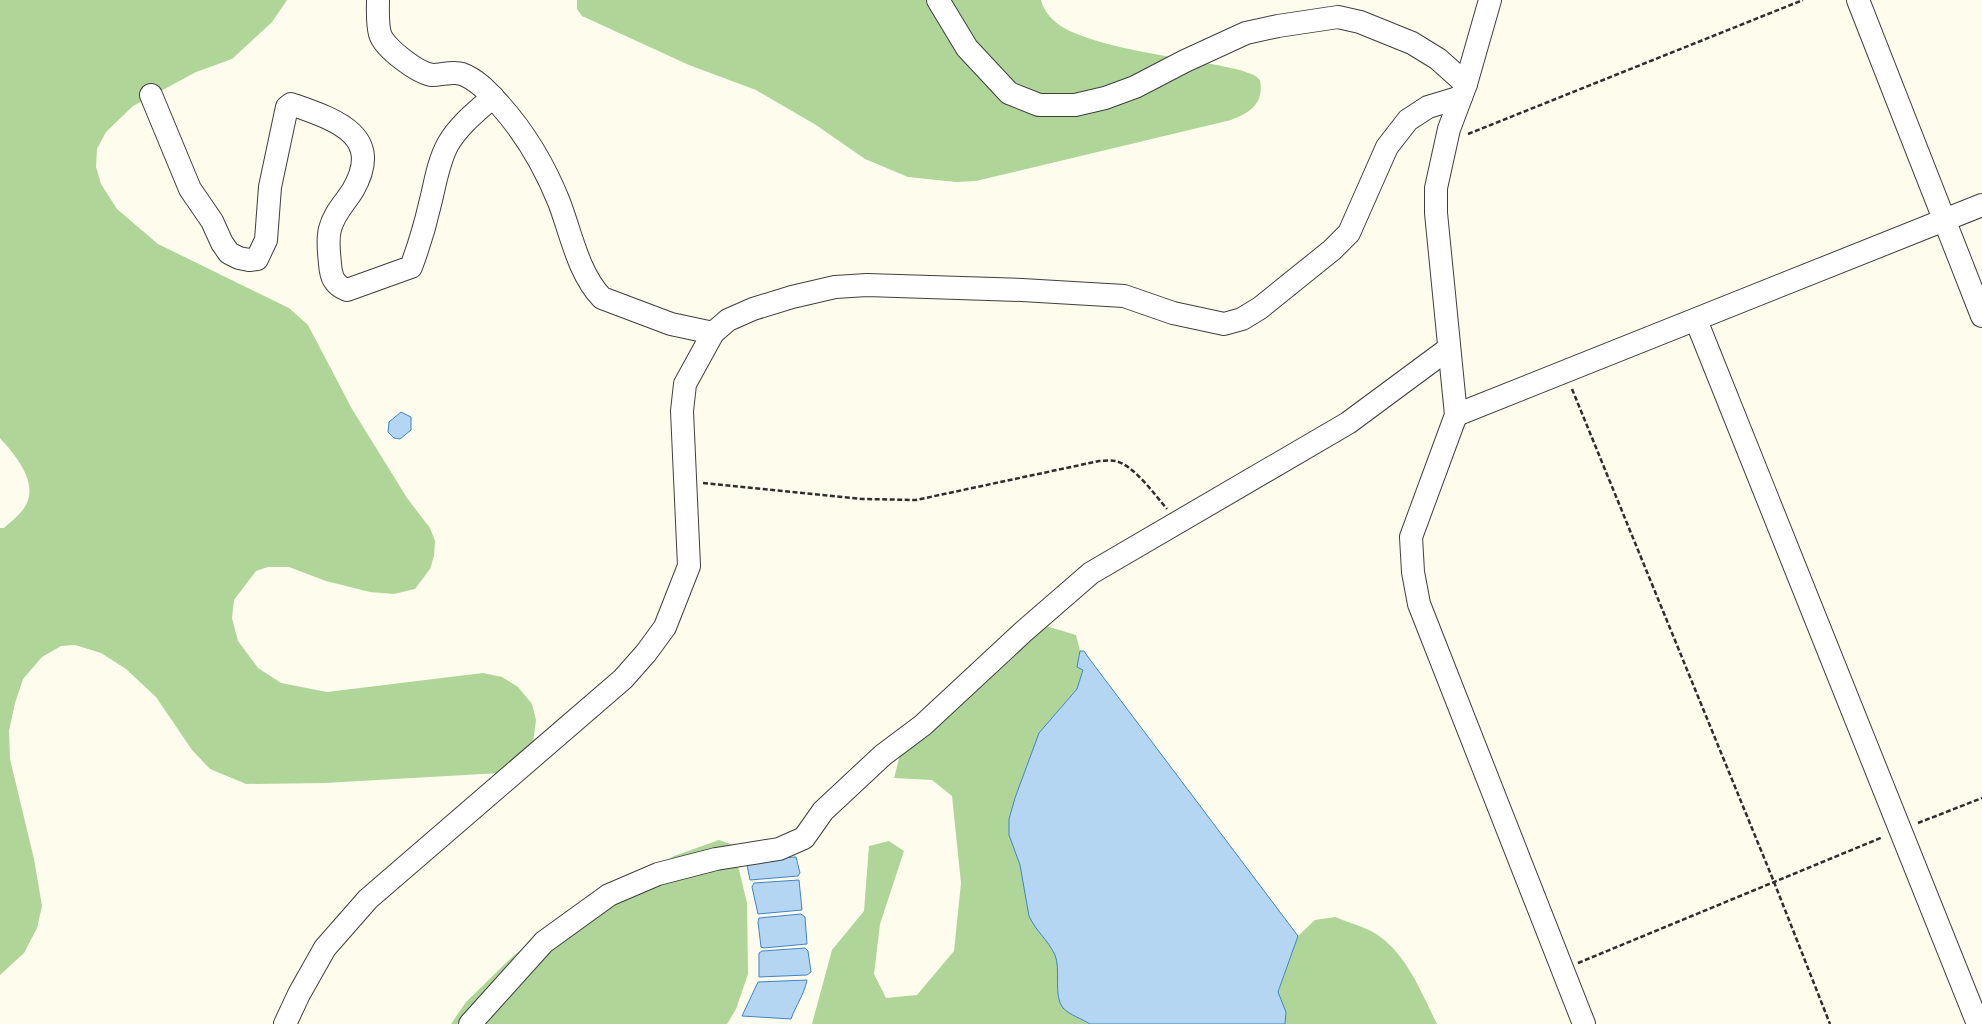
<svg xmlns="http://www.w3.org/2000/svg" width="1982" height="1024" font-family="Bitter,serif">
<style>
.forest{fill:#afd599}
.water{fill:#b4d6f2;stroke:#4084c4}
.lines{fill:none;stroke-linecap:round;stroke-linejoin:round}
.minor-casing{stroke:#3f3f3f;stroke-width:24}
.path{stroke:#2e2e2e;stroke-width:2.5;stroke-dasharray:5 2.5;stroke-linecap:butt}
.minor{stroke:#fff;stroke-width:22}
</style>
<rect width="100%" height="100%" fill="#fefcec"/>
<g class="forest">
<path d="M 0,0 L 287,0 L 272,22 L 232,59 L 196,72 L 133,106 L 106,132 L 97,149 L 96,167 L 101,184 L 117,209 L 158,244 L 289,308 L 308,325 L 352,409 L 407,498 L 430,528 L 435,541 L 434,556 L 430,569 L 415,589 L 394,594 L 370,592 L 326,581 L 289,567 L 268,567 L 256,571 L 234,600 L 232,618 L 238,641 L 258,668 L 281,683 L 327,692 L 483,673 L 502,677 L 518,687 L 532,704 L 536,720 L 533,743 L 500,773 L 325,783 L 246,784 L 210,769 L 192,750 L 156,697 L 126,669 L 101,653 L 75,645 L 61,646 L 42,657 L 23,679 L 15,703 L 9,731 L 10,759 L 34,859 L 42,906 L 37,928 L 24,953 L 0,975 L 0,528 L 4,528 C 9,523 16,518 21,512 C 43,487 17,457 0,438 Z"/>
<path d="M 577,0 L 1041,0 C 1044,14 1058,26 1072,32 C 1122,53 1186,57 1240,70 L 1254,75 L 1260,80 C 1264,104 1251,112 1231,120 L 976,181 L 956,182 L 908,177 L 865,159 L 816,125 L 756,90 L 689,65 L 582,16 L 577,9 Z"/>
<path d="M 1046,626 L 1076,635 L 1080,651 L 1077,667 L 1083,669 L 1077,689 L 1039,733 L 1015,798 L 1009,819 L 1009,835 L 1020,865 L 1025,887 L 1086,1021 L 1090,1024 L 812,1024 L 832,950 L 864,911 L 869,846 L 889,841 L 904,851 L 880,924 L 874,974 L 886,998 L 917,995 L 954,951 L 961,883 L 952,796 L 932,780 L 894,778 L 900,755 Z"/>
<path d="M 719,840 L 733,845 L 747,903 L 748,974 L 736,1009 L 727,1024 L 451,1024 L 466,1002 L 513,956 L 610,883 L 639,877 L 674,856 Z"/>
<path d="M 1335,917 C 1347,922 1359,925 1371,931 C 1405,949 1421,992 1437,1024 L 1285,1024 L 1286,1012 L 1278,993 L 1298,936 L 1315,920 Z"/>
</g>
<g class="water">
<path d="M 401,412 L 411,417 L 411,430 L 400,439 L 394,438 L 388,432 L 389,422 Z"/>
<path d="M 1080,651 L 1084,651 L 1088,657 L 1298,936 L 1278,992 L 1286,1012 L 1285,1024 L 1090,1024 C 1082,1019 1070,1015 1063,1008 C 1053,996 1061,969 1055,955 C 1048,940 1035,930 1029,916 L 1020,865 L 1009,835 L 1009,819 L 1015,798 L 1039,733 L 1077,689 L 1083,670 L 1077,667 Z"/>
<path d="M 796,857 L 800,873 L 798,876 L 750,880 L 746,860 Z"/>
<path d="M 799,880 L 802,910 L 758,914 L 752,887 L 754,883 Z"/>
<path d="M 801,914 L 805,917 L 807,944 L 764,948 L 761,947 L 758,922 L 759,918 Z"/>
<path d="M 805,948 L 808,951 L 811,972 L 807,975 L 759,977 L 759,953 L 762,951 Z"/>
<path d="M 807,980 C 804,995 796,1005 791,1019 L 742,1016 L 758,982 Z"/>
</g>
<g class="lines">
<defs>
<g id="minor">
<path d="M 378,0 C 378,11 377,23 380,34 C 384,48 418,73 432,75 C 442,75 453,71 462,74 C 478,80 489,93 500,105 C 525,133 545,167 559,202 C 571,233 578,273 602,298 L 671,324 L 713,333"/>
<path d="M 938,0 L 967,48 L 1009,93 L 1039,105 L 1075,105 L 1105,98 L 1135,87 L 1185,61 L 1246,33 L 1278,26 L 1338,17 L 1360,22 L 1412,43 L 1438,59 L 1466,84"/>
<path d="M 1490,0 L 1466,84 L 1449,129 L 1436,188 L 1436,213 L 1456,415 L 1411,537 L 1413,572 L 1419,604 L 1584,1024"/>
<path d="M 1858,0 L 1982,316"/>
<path d="M 151,95 L 190,189 L 212,221 L 222,243 L 229,253 L 239,258 L 249,260 L 257,259 L 266,240 L 270,187 L 287,107 L 291,104 C 333,119 385,134 353,190 C 345,203 334,213 330,229 C 327,240 329,252 330,264 C 331,277 334,285 347,290 L 411,267 C 419,246 425,226 430,204 C 435,185 438,162 448,144 C 459,125 477,111 493,97"/>
<path d="M 1696,320 L 1978,1024"/>
<path d="M 1456,415 L 1982,205"/>
<path d="M 285,1024 L 299,994 L 325,948 L 368,899 L 623,679 L 646,653 L 665,627 L 689,566 L 682,411 L 685,384 L 713,333 L 728,320 L 753,309 L 792,297 L 835,287 L 867,285 L 1022,290 L 1124,296 L 1173,313 L 1224,324 L 1242,319 L 1260,308 L 1332,250 L 1349,233 L 1387,147 L 1408,120 L 1428,107 L 1461,97"/>
<path d="M 470,1024 L 544,942 L 609,895 L 658,874 L 716,859 L 779,849 L 804,838 L 823,811 L 883,755 L 923,725 L 1023,632 L 1091,573 L 1348,423 L 1448,349"/>
</g>
</defs>
<use href="#minor" class="minor-casing"/>
<g class="path">
<path d="M 1468,134 L 1803,0"/>
<path d="M 1572,389 L 1774,882 L 1830,1024"/>
<path d="M 703,483 L 862,499 L 916,500 L 1099,461 C 1104,461 1110,460 1115,461 C 1133,464 1155,495 1167,509"/>
<path d="M 1918,823 L 1982,798"/>
<path d="M 1578,963 L 1883,837"/>
</g>
<use href="#minor" class="minor"/>
</g>
</svg>
